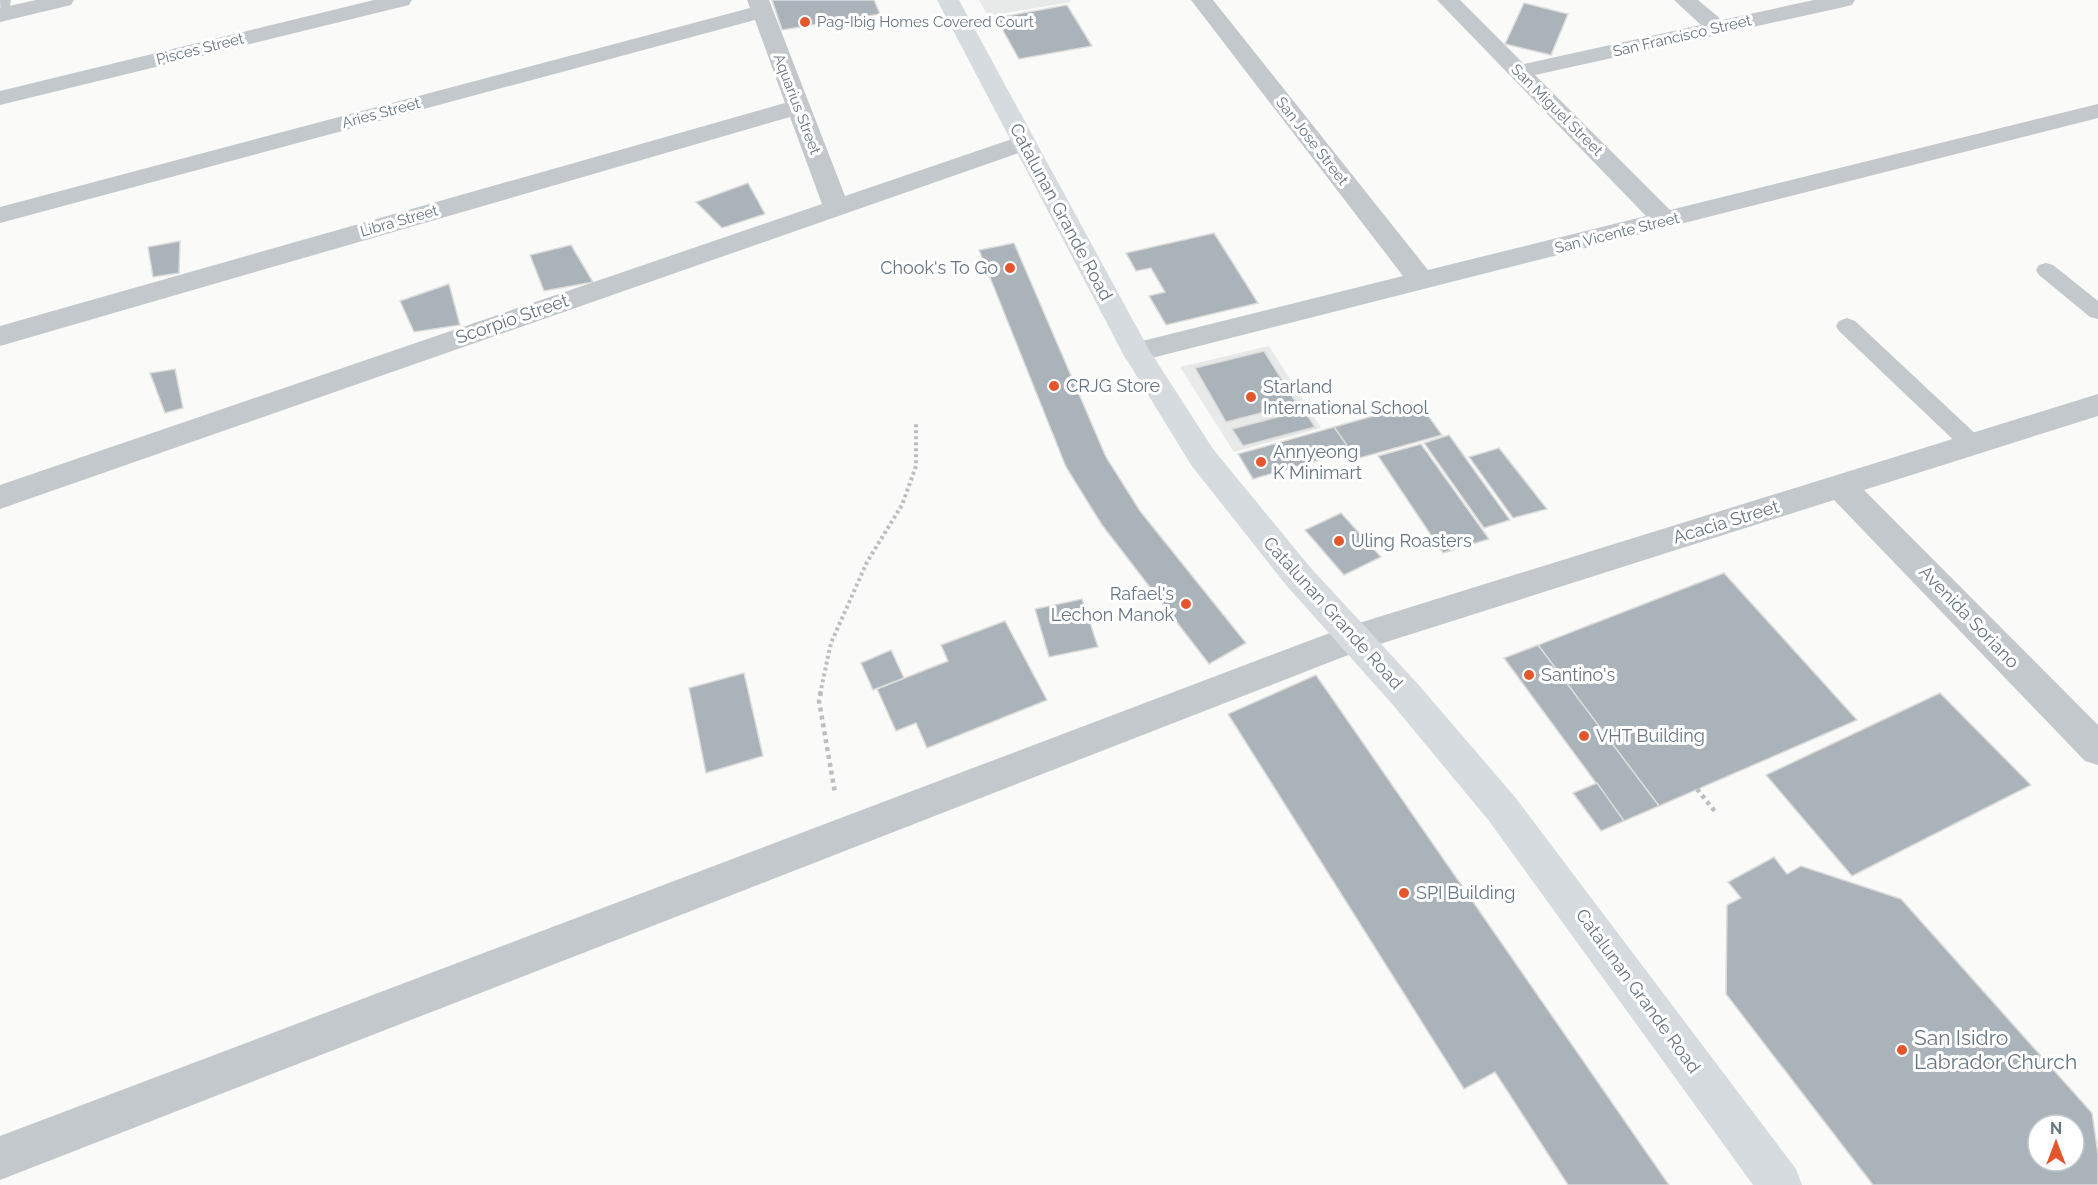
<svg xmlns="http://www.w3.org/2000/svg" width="2098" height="1185" font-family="Raleway,sans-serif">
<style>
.built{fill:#e8e9e9}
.building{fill:#aab3b9;stroke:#dcdcda;stroke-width:1.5;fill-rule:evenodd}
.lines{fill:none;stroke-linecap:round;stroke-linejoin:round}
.path-far1{stroke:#bbbfc2;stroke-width:4;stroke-dasharray:3 3;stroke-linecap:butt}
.path{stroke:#bbbfc2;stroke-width:4.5;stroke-dasharray:4 4;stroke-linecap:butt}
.lane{fill:#c3c8cc;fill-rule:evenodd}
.street{fill:#c3c8cc;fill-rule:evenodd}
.primary{fill:#d6dbdf;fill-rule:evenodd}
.poi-dot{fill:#e4572e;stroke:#fff;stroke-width:2}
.labels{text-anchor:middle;stroke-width:6;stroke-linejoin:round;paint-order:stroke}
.far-poi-label{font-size:15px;fill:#657683;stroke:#fff;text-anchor:start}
.far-street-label{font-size:15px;fill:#657683;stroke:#fff}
.street-label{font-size:18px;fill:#657683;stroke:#fff}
.poi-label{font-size:18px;fill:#657683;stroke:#fff;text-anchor:start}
.near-poi-label{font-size:21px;fill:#657683;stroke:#fff;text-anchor:start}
</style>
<rect width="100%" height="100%" fill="#fafaf8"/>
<g class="built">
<path d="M 979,0 L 1070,0 L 1071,2 L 988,16 Z"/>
<path d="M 1269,346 L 1321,428 L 1234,452 L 1180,367 Z"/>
</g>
<g class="building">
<path d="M 772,0 L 874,0 L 880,14 L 782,30 Z"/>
<path d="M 1524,3 L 1568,14 L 1551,55 L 1505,44 Z"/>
<path d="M 1067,5 L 1092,46 L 1019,59 L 996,18 Z"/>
<path d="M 748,183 L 765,214 L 722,228 L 696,202 Z"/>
<path d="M 1214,233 L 1258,303 L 1166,325 L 1149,296 L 1165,292 L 1151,268 L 1136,271 L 1126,253 Z"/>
<path d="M 180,241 L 179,273 L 153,277 L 148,247 Z"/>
<path d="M 1014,243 L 1106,457 L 1140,511 L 1246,643 L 1209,664 L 1102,525 L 1066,467 L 979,250 Z"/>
<path d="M 571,245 L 593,282 L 544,291 L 530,255 Z"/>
<path d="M 449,284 L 460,325 L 414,332 L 400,301 Z"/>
<path d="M 1264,351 L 1297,404 L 1226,422 L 1195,368 Z"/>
<path d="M 175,369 L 183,408 L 165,413 L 150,373 Z"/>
<path d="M 1419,403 L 1442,435 L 1356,459 L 1334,427 Z"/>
<path d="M 1304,410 L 1315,427 L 1243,446 L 1232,429 Z"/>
<path d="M 1334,427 L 1351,451 L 1253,479 L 1238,454 Z"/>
<path d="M 1449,435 L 1510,520 L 1484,528 L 1424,443 Z"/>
<path d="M 1421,444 L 1489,539 L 1443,553 L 1378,456 Z"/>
<path d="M 1499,448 L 1547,509 L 1513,518 L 1469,457 Z"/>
<path d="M 1341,513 L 1381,557 L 1344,575 L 1305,530 Z"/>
<path d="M 1724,573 L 1857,720 L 1659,806 L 1538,645 Z"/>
<path d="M 1082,599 L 1098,647 L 1049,657 L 1035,609 Z"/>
<path d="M 1005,621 L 1047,700 L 927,748 L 916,723 L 896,731 L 877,689 L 948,661 L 941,645 Z"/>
<path d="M 1538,645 L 1659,806 L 1624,821 L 1504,658 Z"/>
<path d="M 891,650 L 904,678 L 873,690 L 861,663 Z"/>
<path d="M 744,673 L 763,756 L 706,773 L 689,688 Z"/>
<path d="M 1316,675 L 1669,1185 L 1568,1185 L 1495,1072 L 1464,1089 L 1228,714 Z"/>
<path d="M 1940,693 L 2031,785 L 1852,876 L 1766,775 Z"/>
<path d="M 1597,783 L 1624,821 L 1601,831 L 1573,793 Z"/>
<path d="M 1774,857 L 1787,874 L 1801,866 L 1901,899 L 2092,1113 L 2098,1154 L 2098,1185 L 1873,1185 L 1726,994 L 1727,905 L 1741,898 L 1728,882 ZM 2038,1125 L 2074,1125 L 2074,1161 L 2038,1161 Z"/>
</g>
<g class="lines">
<path class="path-far1" d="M 820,694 L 831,643 L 867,562 L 902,505 L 916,466 L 916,423"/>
<g class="path">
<path d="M 821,692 L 819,701 L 835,793"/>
<path d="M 1697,789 L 1717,814"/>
</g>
<g class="lane">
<path d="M 0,0 L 11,0 L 7,18 L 1,19 Z"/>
<path d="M 2046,263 L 2053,265 L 2098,301 L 2098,319 L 2090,317 L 2039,275 L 2036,270 L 2039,265 Z"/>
<path d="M 1847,318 L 1855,321 L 1980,438 L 1984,444 L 1980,450 L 1972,453 L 1964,450 L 1839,331 L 1836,326 L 1839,321 Z"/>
</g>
<g class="street">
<path d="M 36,0 L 74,0 L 71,5 L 0,22 L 0,8 Z"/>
<path d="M 374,0 L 412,0 L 409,5 L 0,105 L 0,91 Z"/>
<path d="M 747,0 L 769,0 L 845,196 L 1015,138 L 1024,136 L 1033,138 L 1036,143 L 1033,148 L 0,509 L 0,485 L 822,204 L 790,117 L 0,346 L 0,326 L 785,103 L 755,20 L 0,223 L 0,207 L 750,8 Z"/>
<path d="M 1191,0 L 1213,0 L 1428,270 L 1646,216 L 1437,0 L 1460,0 L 1524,64 L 1701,25 L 1674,0 L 1698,0 L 1722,20 L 1814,0 L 1855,0 L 1852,5 L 1844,7 L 1535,75 L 1670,210 L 2098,104 L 2098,118 L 1136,362 L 1126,359 L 1122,352 L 1126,345 L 1403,276 Z"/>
<path d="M 2098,394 L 2098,416 L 1864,490 L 2098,725 L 2098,765 L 2085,761 L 1834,500 L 1361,650 L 0,1180 L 0,1136 L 1343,628 Z"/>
</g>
<path class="primary" d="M 937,0 L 959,0 L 1148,348 L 1213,449 L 1310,567 L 1417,683 L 1515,797 L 1796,1169 L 1802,1185 L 1753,1185 L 1489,821 L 1393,705 L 1286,585 L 1191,465 L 1122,352 Z"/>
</g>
<g class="poi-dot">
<circle cx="805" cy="22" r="6"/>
<circle cx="1010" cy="268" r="6"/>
<circle cx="1054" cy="386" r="6"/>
<circle cx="1251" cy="397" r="6"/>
<circle cx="1261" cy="462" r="6"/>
<circle cx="1339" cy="541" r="6"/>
<circle cx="1186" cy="604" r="6"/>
<circle cx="1529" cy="675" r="6"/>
<circle cx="1584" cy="736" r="6"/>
<circle cx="1404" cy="893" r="6"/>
<circle cx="1902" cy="1050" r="6"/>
</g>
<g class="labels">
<g class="far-poi-label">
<text x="817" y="27">Pag-Ibig Homes Covered Court</text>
</g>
<g class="far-street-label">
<text transform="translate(1682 36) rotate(-13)" y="5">San Francisco Street</text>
<text transform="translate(200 49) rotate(-14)" y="5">Pisces Street</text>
<text transform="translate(797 104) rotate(69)" y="5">Aquarius Street</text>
<text transform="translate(1557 110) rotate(45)" y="5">San Miguel Street</text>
<text transform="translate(381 113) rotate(-15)" y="5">Aries Street</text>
<text transform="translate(1312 141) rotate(52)" y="5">San Jose Street</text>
<text transform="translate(399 221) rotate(-16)" y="5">Libra Street</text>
<text transform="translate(1617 233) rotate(-14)" y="5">San Vicente Street</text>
</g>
<g class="street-label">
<text transform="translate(1061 212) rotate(62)" y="6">Catalunan Grande Road</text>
<text transform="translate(512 319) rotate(-19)" y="6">Scorpio Street</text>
<text transform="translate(1726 522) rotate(-17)" y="6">Acacia Street</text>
<text transform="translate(1333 613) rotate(48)" y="6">Catalunan Grande Road</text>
<text transform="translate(1969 617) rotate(46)" y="6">Avenida Soriano</text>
<text transform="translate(1638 991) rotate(54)" y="6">Catalunan Grande Road</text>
</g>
<g class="poi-label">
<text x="998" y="274" text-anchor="end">Chook's To Go</text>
<text x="1066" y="392">CRJG Store</text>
<text x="1263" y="393">Starland<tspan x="1263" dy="21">International School</tspan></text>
<text x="1273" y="458">Annyeong<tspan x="1273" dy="21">K Minimart</tspan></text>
<text x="1351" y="547">Uling Roasters</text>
<text x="1174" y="600" text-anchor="end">Rafael's<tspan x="1174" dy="21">Lechon Manok</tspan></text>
<text x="1541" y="681">Santino's</text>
<text x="1596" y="742">VHT Building</text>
<text x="1416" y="899">SPI Building</text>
</g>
<g class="near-poi-label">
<text x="1914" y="1045">San Isidro<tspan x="1914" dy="24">Labrador Church</tspan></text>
</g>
</g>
<g transform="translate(2056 1143)"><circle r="28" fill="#ffffff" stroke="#c1c8cd" stroke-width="1.5"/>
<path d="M0-4.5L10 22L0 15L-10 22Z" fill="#e4572e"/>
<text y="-9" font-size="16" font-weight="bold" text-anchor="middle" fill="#657683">N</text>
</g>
</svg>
